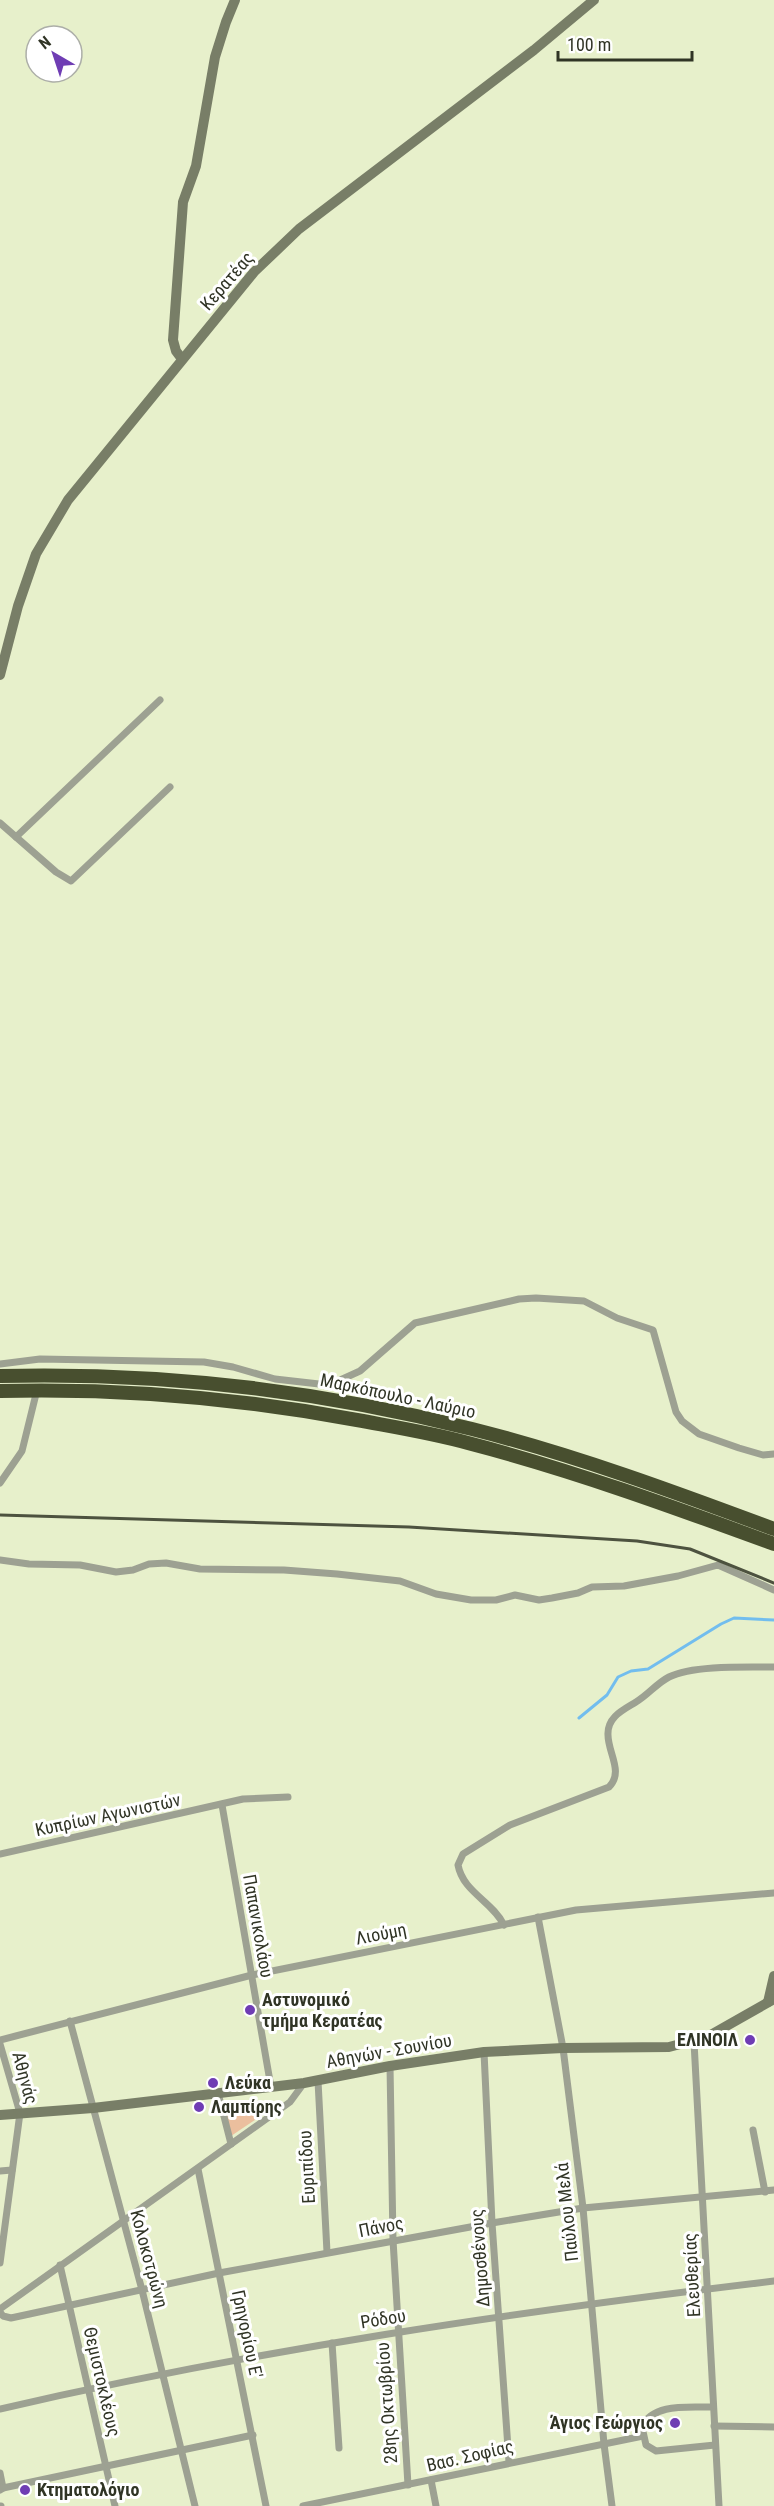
<svg xmlns="http://www.w3.org/2000/svg" width="774" height="2506" font-family="'Roboto Condensed',sans-serif">
<style>
.green{fill:#ebbf9e}
.lines{fill:none;stroke-linecap:round;stroke-linejoin:round}
.stream{stroke:#72bdee;stroke-width:3}
.street{stroke:#9da192;stroke-width:7}
.secondary{stroke:#787e67;stroke-width:10}
.highway{stroke:#484f2f;stroke-width:14}
.rail{stroke:#4d523f;stroke-width:3}
.poi-dot{fill:#6f3db4;stroke:#fff;stroke-width:2}
.labels{text-anchor:middle;stroke-width:6;stroke-linejoin:round;paint-order:stroke}
.street-label{font-size:18px;fill:#303425;stroke:#fff}
.poi-label{font-size:18px;font-weight:bold;fill:#303425;stroke:#fff;text-anchor:start}
</style>
<rect width="100%" height="100%" fill="#e7f0cb"/>
<path class="green" d="M 264,2104 L 267,2112 L 231,2136 L 225,2110 Z"/>
<g class="lines">
<path class="stream" d="M 579,1718 L 607,1695 L 618,1677 L 631,1671 L 648,1669 L 721,1624 L 734,1618 L 774,1620"/>
<g class="street">
<path d="M 0,823 L 56,872 L 71,881 L 170,787"/>
<path d="M 16,837 L 160,700"/>
<path d="M 0,1364 L 40,1359 L 204,1362 L 233,1367 L 275,1379 L 319,1384 L 338,1381 L 360,1371 L 415,1323 L 519,1299 L 536,1298 L 584,1301 L 617,1318 L 653,1330 L 676,1412 L 682,1421 L 699,1434 L 739,1448 L 763,1455 L 774,1454"/>
<path d="M 0,1483 L 22,1451 L 37,1390"/>
<path d="M 0,1560 L 29,1564 L 80,1565 L 116,1572 L 133,1570 L 149,1564 L 166,1563 L 200,1569 L 284,1570 L 337,1574 L 400,1581 L 436,1594 L 471,1600 L 496,1600 L 515,1595 L 539,1600 L 552,1598 L 578,1593 L 592,1587 L 624,1586 L 678,1576 L 718,1565 L 774,1590"/>
<path d="M 222,1805 L 271,2087"/>
<path d="M 0,1854 L 243,1799 L 288,1797"/>
<path d="M 538,1917 L 563,2048 L 583,2208 L 604,2444 L 612,2506"/>
<path d="M 504,1925 C 492,1901 463,1892 458,1865 L 463,1854 L 510,1825 L 609,1787 C 624,1772 608,1753 608,1735 C 607,1717 623,1710 636,1702 C 648,1695 657,1683 669,1677 C 692,1665 747,1667 774,1667"/>
<path d="M 70,2021 L 142,2290 L 195,2506"/>
<path d="M 0,2040 L 252,1975 L 576,1910 L 774,1893"/>
<path d="M 694,2042 L 719,2506"/>
<path d="M 0,2044 L 20,2113 L 0,2263"/>
<path d="M 484,2052 L 492,2223 L 509,2462"/>
<path d="M 390,2066 L 393,2240 L 408,2485"/>
<path d="M 318,2081 L 327,2252"/>
<path d="M 218,2093 L 231,2144"/>
<path d="M 753,2130 L 765,2192"/>
<path d="M 198,2169 L 266,2506"/>
<path d="M 0,2171 L 12,2170"/>
<path d="M 60,2265 L 115,2506"/>
<path d="M 0,2309 L 290,2102 L 304,2083"/>
<path d="M 0,2312 L 3,2316 L 11,2318 L 219,2273 L 492,2223 L 583,2208 L 774,2190"/>
<path d="M 332,2343 L 339,2448"/>
<path d="M 713,2407 C 691,2408 653,2402 642,2427 L 646,2445 L 656,2451 L 715,2445"/>
<path d="M 0,2409 C 255,2350 514,2312 774,2281"/>
<path d="M 714,2426 L 774,2427"/>
<path d="M 0,2473 L 3,2488"/>
<path d="M 431,2480 L 436,2506"/>
<path d="M 0,2490 L 3,2488 L 253,2435"/>
<path d="M 0,2506 L 1,2506"/>
<path d="M 303,2506 L 643,2436"/>
</g>
<g class="secondary">
<path d="M 182,359 L 176,351 L 173,340 L 183,202 L 196,166 L 215,57 L 226,22 L 235,0"/>
<path d="M 0,675 L 18,606 L 36,554 L 68,500 L 254,272 L 299,229 L 534,50 L 594,0"/>
<path d="M 768,2002 L 774,1976"/>
<path d="M 0,2115 L 93,2108 L 304,2083 L 390,2066 L 484,2052 L 563,2048 L 669,2047 L 707,2037 L 774,1999"/>
</g>
<g class="highway">
<path d="M 0,1376 C 159,1372 318,1390 472,1429 C 575,1455 675,1492 774,1529"/>
<path d="M 0,1391 C 120,1388 239,1398 357,1420 C 394,1427 432,1433 468,1443 C 572,1470 673,1507 774,1544"/>
</g>
<path class="rail" d="M 0,1515 L 409,1527 L 637,1541 L 690,1549 L 774,1583"/>
</g>
<g class="poi-dot">
<circle cx="250" cy="2010" r="6"/>
<circle cx="750" cy="2040" r="6"/>
<circle cx="213" cy="2083" r="6"/>
<circle cx="199" cy="2107" r="6"/>
<circle cx="675" cy="2423" r="6"/>
<circle cx="25" cy="2490" r="6"/>
</g>
<g class="labels">
<g class="street-label">
<text transform="translate(227 281) rotate(-49)" y="6">Κερατέας</text>
<text transform="translate(398 1396) rotate(12)" y="6">Μαρκόπουλο - Λαύριο</text>
<text transform="translate(108 1815) rotate(-12)" y="6">Κυπρίων Αγωνιστών</text>
<text transform="translate(258 1926) rotate(80)" y="6">Παπανικολάου</text>
<text transform="translate(381 1934) rotate(-11)" y="6">Λιούμη</text>
<text transform="translate(389 2051) rotate(-10)" y="6">Αθηνών - Σουνίου</text>
<text transform="translate(25 2078) rotate(75)" y="6">Αθηνάς</text>
<text transform="translate(307 2167) rotate(-93)" y="6">Ευριπίδου</text>
<text transform="translate(567 2212) rotate(-96)" y="6">Παύλου Μελά</text>
<text transform="translate(381 2227) rotate(-11)" y="6">Πάνος</text>
<text transform="translate(480 2258) rotate(-94)" y="6">Δημοσθένους</text>
<text transform="translate(149 2259) rotate(75)" y="6">Κολοκοτρώνη</text>
<text transform="translate(692 2275) rotate(-93)" y="6">Ελευθερίας</text>
<text transform="translate(383 2319) rotate(-9)" y="6">Ρόδου</text>
<text transform="translate(247 2334) rotate(78)" y="6">Γρηγορίου Ε'</text>
<text transform="translate(102 2382) rotate(77)" y="6">Θεμιστοκλέους</text>
<text transform="translate(387 2403) rotate(-94)" y="6">28ης Οκτωβρίου</text>
<text transform="translate(470 2456) rotate(-13)" y="6">Βασ. Σοφίας</text>
</g>
<g class="poi-label">
<text x="262" y="2006">Αστυνομικό<tspan x="262" dy="21">τμήμα Κερατέας</tspan></text>
<text x="738" y="2046" text-anchor="end">ΕΛΙΝΟΙΛ</text>
<text x="225" y="2089">Λεύκα</text>
<text x="211" y="2113">Λαμπίρης</text>
<text x="663" y="2429" text-anchor="end">Άγιος Γεώργιος</text>
<text x="37" y="2496">Κτηματολόγιο</text>
</g>
</g>
<g transform="translate(54 54) rotate(321)"><circle r="28" fill="#ffffff" stroke="#acaea8" stroke-width="1.5"/>
<path d="M0-4.5L10 22L0 15L-10 22Z" fill="#6f3db4"/>
<text y="-9" font-size="16" font-weight="bold" text-anchor="middle" fill="#303425">N</text>
</g>
<path d="M558 51v9h134v-9" fill="none" stroke="#303425" stroke-width="3"/>
<text x="567" y="51" font-size="18" fill="#303425" stroke="#ffffff" stroke-width="4.5" paint-order="stroke">100 m</text>
</svg>
